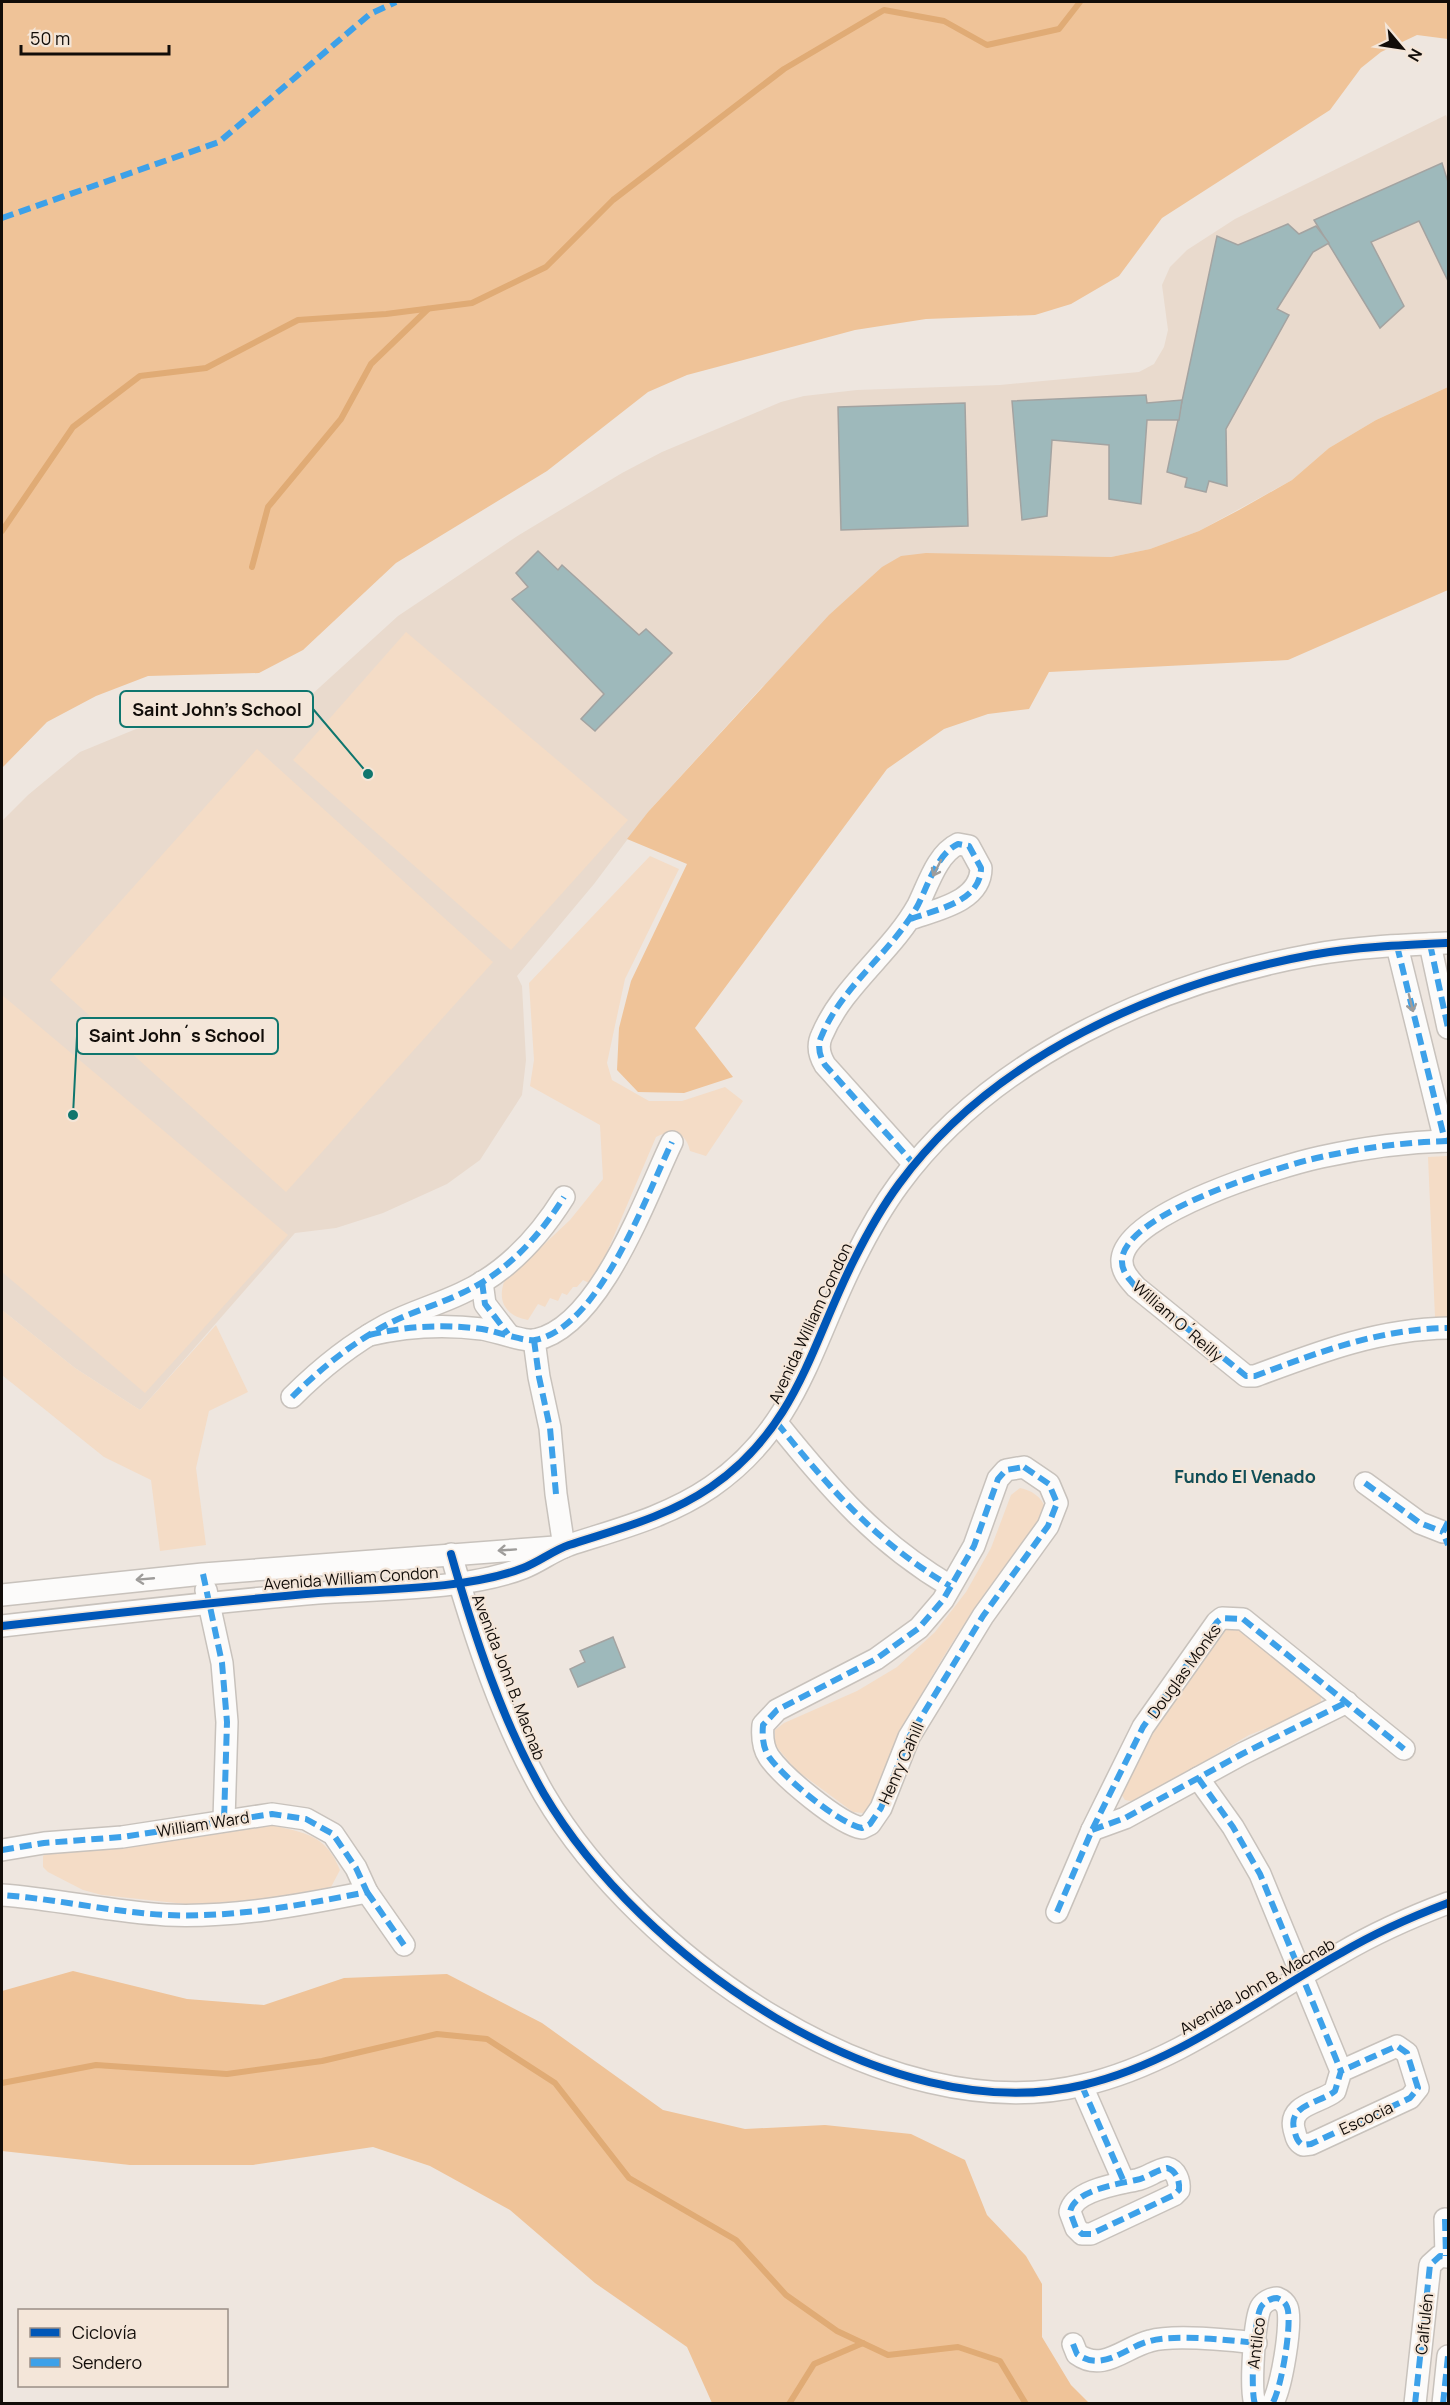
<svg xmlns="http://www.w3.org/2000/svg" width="1450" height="2405" font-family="Manrope,sans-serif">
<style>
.built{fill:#e9dacd}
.green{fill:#f4dcc6}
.forest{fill:#efc398}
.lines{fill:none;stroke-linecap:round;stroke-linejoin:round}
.stream{stroke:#e0ab75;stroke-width:6}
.building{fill:#9eb9bb;stroke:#a3a3a1;stroke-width:1.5}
.minor-casing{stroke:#c8c2bc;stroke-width:24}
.minor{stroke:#fcfbfa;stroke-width:21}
.quiet{stroke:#3da1e9;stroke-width:6;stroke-dasharray:12 6;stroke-linecap:butt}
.cycleway-casing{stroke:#f4e6d9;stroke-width:11}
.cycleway{stroke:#0057b8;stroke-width:8}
.oneway{stroke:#9e9c9a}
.labels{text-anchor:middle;stroke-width:4.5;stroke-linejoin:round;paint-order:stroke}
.street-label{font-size:16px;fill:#120d09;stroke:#f4e6d9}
.neighbourhood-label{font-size:18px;font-weight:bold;fill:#124e57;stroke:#f4e6d9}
.leader{fill:none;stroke:#0f766e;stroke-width:2}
.callout-dot{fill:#0f766e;stroke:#f4e6d9;stroke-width:2}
.callout{fill:#f4e6d9;stroke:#0f766e;stroke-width:2}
.callout-label{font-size:18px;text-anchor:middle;font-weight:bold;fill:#120d09}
</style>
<rect width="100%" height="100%" fill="#eee6df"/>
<path class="built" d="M 1446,115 L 1448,120 L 1448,387 L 1376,420 L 1329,448 L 1292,480 L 1199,531 L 1150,549 L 1111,557 L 990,555 L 762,687 L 648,812 L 594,884 L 517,976 L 522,986 L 526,1060 L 522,1095 L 480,1160 L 447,1184 L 383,1213 L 336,1228 L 295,1233 L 140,1410 L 75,1368 L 2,1310 L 2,821 L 28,795 L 80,752 L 136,729 L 289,708 L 309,697 L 398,616 L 519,535 L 622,473 L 662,452 L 781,402 L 804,396 L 857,390 L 1000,385 L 1139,372 L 1154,364 L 1164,347 L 1168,330 L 1162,285 L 1170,267 L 1187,250 L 1235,219 Z"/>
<g class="green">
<path d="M 406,632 L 628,820 L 511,950 L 293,760 Z"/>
<path d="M 257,749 L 493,962 L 286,1192 L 50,980 Z"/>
<path d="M 650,856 L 679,869 L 625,979 L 607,1063 L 612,1080 L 649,1101 L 682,1101 L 725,1087 L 743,1101 L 706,1156 L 690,1151 C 686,1132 673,1129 656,1137 L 593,1285 L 583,1280 L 577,1287 L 573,1287 L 567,1295 L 562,1293 L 558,1301 L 550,1298 L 545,1307 L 538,1304 L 528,1320 C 507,1316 497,1303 504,1282 L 570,1220 L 603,1179 L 600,1125 L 530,1086 L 534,1060 L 529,983 Z"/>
<path d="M 2,995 L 288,1235 L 145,1393 L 2,1272 Z"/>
<path d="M 1448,1156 L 1448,1317 L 1435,1317 L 1428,1157 Z"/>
<path d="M 2,1310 L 75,1368 L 140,1410 L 216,1325 L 248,1392 L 209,1411 L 196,1468 L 206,1545 L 160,1551 L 151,1480 L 104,1457 L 2,1375 Z"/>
<path d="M 1020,1488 C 1031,1490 1042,1497 1045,1508 C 1031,1539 1005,1565 985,1593 C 939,1660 898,1729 871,1806 L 863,1813 L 853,1812 L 796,1770 L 775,1745 L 775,1730 L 784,1723 L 857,1691 L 897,1667 L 935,1632 L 966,1592 L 991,1548 L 1011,1495 Z"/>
<path d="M 1236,1624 L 1321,1697 L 1321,1704 L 1318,1708 L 1249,1735 L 1136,1802 L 1125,1800 L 1121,1794 L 1148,1735 L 1225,1627 Z"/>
<path d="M 271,1825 C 304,1833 326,1834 340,1870 L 331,1887 L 302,1894 L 204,1906 L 102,1895 L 83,1890 L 48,1872 L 43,1867 L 43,1856 L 48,1852 Z"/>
</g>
<g class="forest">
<path d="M 2,2 L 1448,2 L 1448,39 L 1417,35 L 1381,52 L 1361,68 L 1330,110 L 1162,218 L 1119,276 L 1071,304 L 1035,315 L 926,319 L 855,330 L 687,375 L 648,392 L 547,471 L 396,563 L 303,650 L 259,673 L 148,676 L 96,696 L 47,722 L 2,768 Z"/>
<path d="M 1448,387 L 1448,590 L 1288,660 L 1049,672 L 1029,709 L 988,714 L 944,729 L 887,769 L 695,1028 L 733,1077 L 684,1093 L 638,1092 L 617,1070 L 619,1028 L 631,981 L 687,864 L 627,839 L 648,812 L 829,615 L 882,567 L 901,556 L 926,553 L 1111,557 L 1150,549 L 1199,531 L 1239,510 L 1292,480 L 1329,448 L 1376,420 Z"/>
<path d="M 73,1971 L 187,1999 L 264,2005 L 344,1978 L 447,1974 L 542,2023 L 663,2110 L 745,2129 L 825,2125 L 911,2134 L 965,2160 L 987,2215 L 1026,2256 L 1042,2284 L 1042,2337 L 1071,2385 L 1089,2403 L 712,2403 L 687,2347 L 595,2283 L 510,2210 L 430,2166 L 373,2147 L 253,2165 L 130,2165 L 2,2151 L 2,1991 Z"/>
</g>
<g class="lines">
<g class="stream">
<path d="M 2,531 L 73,427 L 140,376 L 206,368 L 298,320 L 386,314 L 472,303 L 546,267 L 613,200 L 784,69 L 884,10 L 944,21 L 987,45 L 1059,29 L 1080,2"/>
<path d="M 252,567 L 268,507 L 341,419 L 371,364 L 428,309"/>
<path d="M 2,2083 L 96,2065 L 227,2074 L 322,2061 L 437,2034 L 487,2039 L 555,2083 L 629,2178 L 736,2240 L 786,2295 L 837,2331 L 888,2355 L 958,2347 L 1000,2361 L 1026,2404"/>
<path d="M 789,2404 L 814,2364 L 863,2343"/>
</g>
</g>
<g class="building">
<path d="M 1442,163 L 1448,182 L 1448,281 L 1419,221 L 1371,242 L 1404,306 L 1380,328 L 1314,220 Z"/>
<path d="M 1288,224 L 1299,234 L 1316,226 L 1329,243 L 1313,252 L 1277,309 L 1289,315 L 1226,429 L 1227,486 L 1209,481 L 1206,492 L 1185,487 L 1187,478 L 1167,472 L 1217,236 L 1238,245 Z"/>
<path d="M 1146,395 L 1147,403 L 1182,400 L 1179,420 L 1147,420 L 1141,504 L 1109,499 L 1109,445 L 1052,440 L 1047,516 L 1022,520 L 1012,401 Z"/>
<path d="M 965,403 L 968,526 L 841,530 L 838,407 Z"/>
<path d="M 538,551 L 558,570 L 562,565 L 639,635 L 646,629 L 672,653 L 595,731 L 581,719 L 604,694 L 512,599 L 528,587 L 516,573 Z"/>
<path d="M 613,1637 L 625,1667 L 578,1687 L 570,1669 L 585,1662 L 580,1651 Z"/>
</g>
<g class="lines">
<defs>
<g id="minor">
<path d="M 910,919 C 935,910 981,902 981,868 L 969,846 L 958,844 C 937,854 928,885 918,905 C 892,952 843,985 822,1035 C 817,1045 819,1055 825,1065 L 914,1164"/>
<path d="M 1430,944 L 1448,1028"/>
<path d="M 1397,946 L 1445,1141"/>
<path d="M 1448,1141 C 1406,1142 1362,1148 1321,1157 C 1280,1166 1127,1212 1122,1259 C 1121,1271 1129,1279 1136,1287 L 1246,1376 L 1255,1376 C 1319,1352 1379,1329 1448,1328"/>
<path d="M 482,1282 L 485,1304 L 508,1334"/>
<path d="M 369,1335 C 407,1326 443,1324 482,1329 C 495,1331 525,1342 535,1340 C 600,1327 646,1196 672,1142"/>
<path d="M 534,1340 L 539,1377 L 550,1428 L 556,1494 L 564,1547"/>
<path d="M 292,1397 C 320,1369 351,1344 386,1325 C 411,1312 437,1305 462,1293 C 506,1273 539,1237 564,1197"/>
<path d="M 777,1423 C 831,1490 876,1542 950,1586"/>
<path d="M 1024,1467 L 1049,1484 L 1057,1503 L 1048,1526 L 983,1616 L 909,1737 L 881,1808 L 870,1824 L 862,1828 C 839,1824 783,1777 769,1757 C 763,1748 762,1736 763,1725 L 777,1710 L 876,1659 L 919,1628 L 943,1600 L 974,1546 L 998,1479 L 1006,1470 Z"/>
<path d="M 1365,1483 L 1420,1523 L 1443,1532"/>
<path d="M 451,1554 C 474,1635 502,1721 544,1794 C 639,1956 887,2132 1083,2085 C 1178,2063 1257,1999 1341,1953 C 1375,1933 1411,1917 1448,1903"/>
<path d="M 206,1590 L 222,1663 L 227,1722 L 224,1820"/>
<path d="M 2,1595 L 203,1574 L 555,1547"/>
<path d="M 2,1626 C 107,1614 212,1602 318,1593 C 379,1589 467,1590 523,1568 C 539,1562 552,1551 569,1545 C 618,1529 667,1517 711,1487 C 798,1427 811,1344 855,1258 C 868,1232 882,1207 899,1184 C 993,1056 1159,983 1311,955 C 1356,947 1403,945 1448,943"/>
<path d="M 1198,1778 L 1233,1827 L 1260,1874 L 1341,2071 L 1335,2091 C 1321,2103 1288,2104 1294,2129 C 1296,2136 1296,2141 1303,2145 L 1311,2144 L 1410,2098 L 1418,2088 L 1407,2053 L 1397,2046 L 1341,2071"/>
<path d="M 1092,1830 L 1125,1818 L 1242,1754 L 1347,1702"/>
<path d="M 2,1850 L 44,1843 L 122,1837 L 272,1814 L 306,1819 L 333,1834 L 356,1868 L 367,1892 C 301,1905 234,1918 166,1915 C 111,1912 57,1899 2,1895"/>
<path d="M 367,1892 L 404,1945"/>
<path d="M 1057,1912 L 1092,1830 L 1143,1727 L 1217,1622 L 1222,1618 L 1243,1619 L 1404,1749"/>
<path d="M 1082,2086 L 1124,2182"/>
<path d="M 1167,2168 C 1176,2170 1180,2181 1179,2190 L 1174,2195 L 1091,2234 L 1082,2234 L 1076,2228 L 1070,2212 C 1074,2190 1118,2184 1136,2180 C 1147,2178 1156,2170 1167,2168 Z"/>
<path d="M 1445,2219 L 1446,2256"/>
<path d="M 1073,2344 L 1077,2354 C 1103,2373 1125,2347 1150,2341 C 1174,2334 1229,2340 1256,2343"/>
<path d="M 1255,2404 C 1250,2390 1254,2319 1261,2307 C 1264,2302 1271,2298 1277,2298 C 1282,2300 1285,2302 1287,2307 C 1293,2321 1281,2391 1272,2404"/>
<path d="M 1415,2404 L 1430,2265 L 1440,2256 L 1448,2257"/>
<path d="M 1443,2404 L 1448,2356"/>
</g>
</defs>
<use href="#minor" class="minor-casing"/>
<use href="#minor" class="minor"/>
<g class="quiet">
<path d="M 2,218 L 219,142 L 370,14 L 396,2"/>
<path d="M 910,919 C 935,910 981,902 981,868 L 969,846 L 958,844 C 937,854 928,885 918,905 C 892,952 843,985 822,1035 C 817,1045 819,1055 825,1065 L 914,1164"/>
<path d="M 1430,944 L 1448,1028"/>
<path d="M 1397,946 L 1445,1141"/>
<path d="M 1448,1141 C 1406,1142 1362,1148 1321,1157 C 1280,1166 1127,1212 1122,1259 C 1121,1271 1129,1279 1136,1287 L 1246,1376 L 1255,1376 C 1319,1352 1379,1329 1448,1328"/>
<path d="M 482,1282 L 485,1304 L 508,1334"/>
<path d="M 369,1335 C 407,1326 443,1324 482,1329 C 495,1331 525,1342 535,1340 C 600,1327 646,1196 672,1142"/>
<path d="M 534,1340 L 539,1377 L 550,1428 L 556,1494"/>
<path d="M 292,1397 C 320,1369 351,1344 386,1325 C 411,1312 437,1305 462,1293 C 506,1273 539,1237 564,1197"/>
<path d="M 777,1423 C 831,1490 876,1542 950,1586"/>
<path d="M 1024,1467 L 1049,1484 L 1057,1503 L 1048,1526 L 983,1616 L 909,1737 L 881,1808 L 870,1824 L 862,1828 C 839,1824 783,1777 769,1757 C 763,1748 762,1736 763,1725 L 777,1710 L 876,1659 L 919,1628 L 943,1600 L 974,1546 L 998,1479 L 1006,1470 Z"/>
<path d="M 1365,1483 L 1420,1523 L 1443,1532"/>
<path d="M 1448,1522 L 1443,1532 L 1448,1545"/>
<path d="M 203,1574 L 222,1663 L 227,1722 L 224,1820"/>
<path d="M 1198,1778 L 1233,1827 L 1260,1874 L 1341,2071 L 1335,2091 C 1321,2103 1288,2104 1294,2129 C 1296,2136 1296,2141 1303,2145 L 1311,2144 L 1410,2098 L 1418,2088 L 1407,2053 L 1397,2046 L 1341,2071"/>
<path d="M 1092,1830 L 1125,1818 L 1242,1754 L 1347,1702"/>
<path d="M 2,1850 L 44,1843 L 122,1837 L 272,1814 L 306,1819 L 333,1834 L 356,1868 L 367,1892 C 301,1905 234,1918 166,1915 C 111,1912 57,1899 2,1895"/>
<path d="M 367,1892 L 404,1945"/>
<path d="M 1057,1912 L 1092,1830 L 1143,1727 L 1217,1622 L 1222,1618 L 1243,1619 L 1404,1749"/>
<path d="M 1082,2086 L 1124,2182"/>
<path d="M 1167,2168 C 1176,2170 1180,2181 1179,2190 L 1174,2195 L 1091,2234 L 1082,2234 L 1076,2228 L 1070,2212 C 1074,2190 1118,2184 1136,2180 C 1147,2178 1156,2170 1167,2168 Z"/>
<path d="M 1445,2219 L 1446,2256"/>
<path d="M 1073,2344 L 1077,2354 C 1103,2373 1125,2347 1150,2341 C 1174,2334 1229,2340 1256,2343"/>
<path d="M 1255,2404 C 1250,2390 1254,2319 1261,2307 C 1264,2302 1271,2298 1277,2298 C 1282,2300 1285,2302 1287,2307 C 1293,2321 1281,2391 1272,2404"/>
<path d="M 1415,2404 L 1430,2265 L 1440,2256 L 1448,2257"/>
<path d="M 1443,2404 L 1448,2356"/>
</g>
<defs>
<g id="cycleway">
<path d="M 451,1554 C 474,1635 502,1721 544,1794 C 639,1956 887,2132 1083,2085 C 1178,2063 1257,1999 1341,1953 C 1375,1933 1411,1917 1448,1903"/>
<path d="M 2,1626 C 107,1614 212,1602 318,1593 C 379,1589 467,1590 523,1568 C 539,1562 552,1551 569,1545 C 618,1529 667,1517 711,1487 C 798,1427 811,1344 855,1258 C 868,1232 882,1207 899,1184 C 993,1056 1159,983 1311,955 C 1356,947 1403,945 1448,943"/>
</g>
</defs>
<use href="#cycleway" class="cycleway-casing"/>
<use href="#cycleway" class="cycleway"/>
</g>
<defs><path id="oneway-shaft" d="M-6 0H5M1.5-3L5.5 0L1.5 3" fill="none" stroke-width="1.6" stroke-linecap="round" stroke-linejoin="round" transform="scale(1.5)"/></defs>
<g class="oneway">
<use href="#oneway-shaft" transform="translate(937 868) rotate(117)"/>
<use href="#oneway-shaft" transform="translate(1411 1003) rotate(76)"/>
<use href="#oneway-shaft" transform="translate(507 1550) rotate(176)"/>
<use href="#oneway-shaft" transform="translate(145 1579) rotate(175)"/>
</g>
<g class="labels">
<g class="street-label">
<text transform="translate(1178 1321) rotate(41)" y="6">William O´Reilly</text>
<text transform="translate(810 1323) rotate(-65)" y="6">Avenida William Condon</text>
<text transform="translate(351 1578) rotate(-4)" y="6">Avenida William Condon</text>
<text transform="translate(1184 1671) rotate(-54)" y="6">Douglas Monks</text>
<text transform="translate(509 1677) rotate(69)" y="6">Avenida John B. Macnab</text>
<text transform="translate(901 1763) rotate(-66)" y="6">Henry Cahill</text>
<text transform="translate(203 1824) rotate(-9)" y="6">William Ward</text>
<text transform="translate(1257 1986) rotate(-30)" y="6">Avenida John B. Macnab</text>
<text transform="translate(1366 2118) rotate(-25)" y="6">Escocia</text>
<text transform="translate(1424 2324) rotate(-84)" y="6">Calfulén</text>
<text transform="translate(1256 2343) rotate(-83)" y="6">Antilco</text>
</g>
<g class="neighbourhood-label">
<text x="1245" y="1483">Fundo El Venado</text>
</g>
</g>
<path class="leader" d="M368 774L313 709M73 1115L77 1036"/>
<g class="callout-dot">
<circle cx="368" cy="774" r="6"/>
<circle cx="73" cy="1115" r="6"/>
</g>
<g class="callout">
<rect x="120" y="691" width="193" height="36" rx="6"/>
<rect x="77" y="1018" width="201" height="36" rx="6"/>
</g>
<g class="callout-label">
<text x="217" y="716">Saint John's School</text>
<text x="177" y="1042">Saint John´s School</text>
</g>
<rect width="1450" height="2405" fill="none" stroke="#120d09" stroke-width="6"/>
<rect x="18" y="2309" width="210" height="78" fill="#f4e6d9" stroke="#9a8f86" stroke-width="1.5"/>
<rect x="30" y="2328" width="30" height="9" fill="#0057b8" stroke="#9a8f86" stroke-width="1.5"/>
<text x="72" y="2339" font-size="18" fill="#120d09">Ciclovía</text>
<rect x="30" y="2358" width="30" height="9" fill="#3da1e9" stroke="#9a8f86" stroke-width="1.5"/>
<text x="72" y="2369" font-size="18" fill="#120d09">Sendero</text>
<g transform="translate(1402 48) rotate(119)" stroke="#f4e6d9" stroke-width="4.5" paint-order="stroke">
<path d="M0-4.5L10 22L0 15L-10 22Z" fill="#120d09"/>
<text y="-9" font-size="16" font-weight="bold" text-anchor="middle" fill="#120d09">N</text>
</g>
<path d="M21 45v9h148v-9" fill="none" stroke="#120d09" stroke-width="3"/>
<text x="30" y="45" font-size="18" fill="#120d09" stroke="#f4e6d9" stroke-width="4.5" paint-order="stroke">50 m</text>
</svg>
